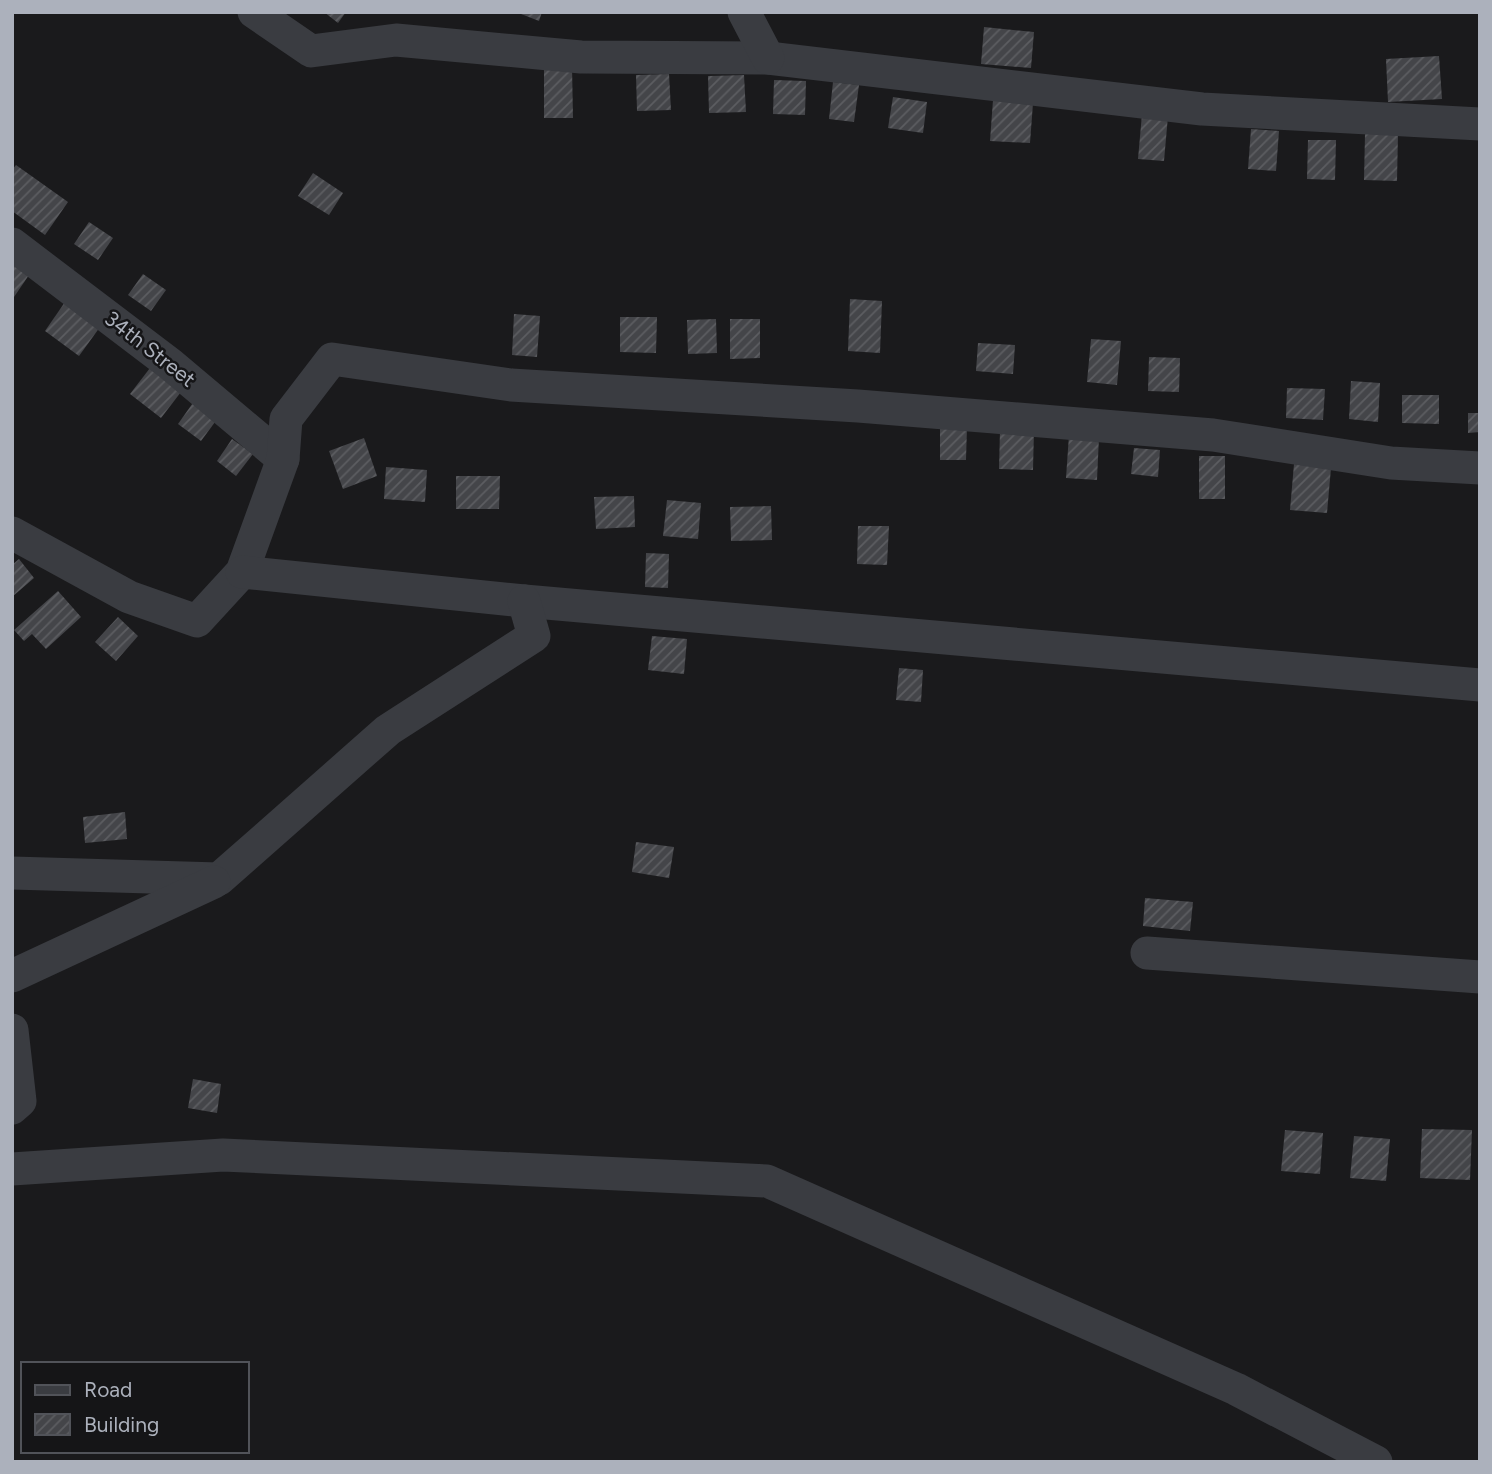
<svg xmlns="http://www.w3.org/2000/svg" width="1492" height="1474" font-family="Figtree,sans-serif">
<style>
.building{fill:url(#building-hatch)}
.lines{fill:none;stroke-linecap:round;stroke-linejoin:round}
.minor{stroke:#3a3c41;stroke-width:33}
.labels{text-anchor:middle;stroke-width:5;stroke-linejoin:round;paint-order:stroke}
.street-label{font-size:21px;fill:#acb1bc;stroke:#151517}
</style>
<defs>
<pattern id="building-hatch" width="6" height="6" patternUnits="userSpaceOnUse" patternTransform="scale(1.75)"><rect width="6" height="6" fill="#444549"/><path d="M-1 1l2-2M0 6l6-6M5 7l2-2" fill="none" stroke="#5c5d61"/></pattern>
</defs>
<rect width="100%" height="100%" fill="#1a1a1c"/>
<g class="building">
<path d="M 324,12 L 346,12 L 338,23 Z"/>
<path d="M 516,12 L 542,12 L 539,21 Z"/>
<path d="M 984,27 L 1034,32 L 1031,68 L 981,64 Z"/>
<path d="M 1439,56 L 1442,99 L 1388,102 L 1386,59 Z"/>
<path d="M 544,66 L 572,66 L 573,118 L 544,118 Z"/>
<path d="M 669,74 L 671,110 L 637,111 L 636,75 Z"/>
<path d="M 744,75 L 746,112 L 709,113 L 708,76 Z"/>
<path d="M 774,80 L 806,81 L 805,115 L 773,114 Z"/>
<path d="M 833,82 L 859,85 L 854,122 L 829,119 Z"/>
<path d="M 893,97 L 927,102 L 923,133 L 888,128 Z"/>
<path d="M 993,100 L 1033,103 L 1030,143 L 990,141 Z"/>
<path d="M 1142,114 L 1168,116 L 1164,161 L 1138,159 Z"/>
<path d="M 1251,129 L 1279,131 L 1276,171 L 1248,169 Z"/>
<path d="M 1365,134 L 1398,134 L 1397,181 L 1364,180 Z"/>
<path d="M 1308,140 L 1336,140 L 1335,180 L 1307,179 Z"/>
<path d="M 16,165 L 68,202 L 45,235 L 12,211 L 12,170 Z"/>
<path d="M 313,173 L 343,193 L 329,215 L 298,196 Z"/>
<path d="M 89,222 L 113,238 L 98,260 L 74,244 Z"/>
<path d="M 12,264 L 29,275 L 14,297 L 12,295 Z"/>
<path d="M 143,274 L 166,290 L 151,311 L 128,295 Z"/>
<path d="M 850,299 L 882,301 L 880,353 L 848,351 Z"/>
<path d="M 65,302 L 100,327 L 79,356 L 45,331 Z"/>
<path d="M 514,314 L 540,316 L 537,357 L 512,355 Z"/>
<path d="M 620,317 L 657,317 L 656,353 L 620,352 Z"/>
<path d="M 716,319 L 717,353 L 688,354 L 687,320 Z"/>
<path d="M 730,319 L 760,319 L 760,358 L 730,359 Z"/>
<path d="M 1091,339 L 1121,341 L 1117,385 L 1087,382 Z"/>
<path d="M 978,343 L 1015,345 L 1013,374 L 976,371 Z"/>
<path d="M 1149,357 L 1180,358 L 1179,392 L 1148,391 Z"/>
<path d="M 150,368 L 181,392 L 161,418 L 130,394 Z"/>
<path d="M 1351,381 L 1380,383 L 1378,422 L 1349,419 Z"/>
<path d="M 1287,388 L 1325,389 L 1323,420 L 1286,418 Z"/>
<path d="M 1402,395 L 1439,395 L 1439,424 L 1402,423 Z"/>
<path d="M 195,400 L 218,418 L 201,441 L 178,424 Z"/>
<path d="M 1468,413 L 1480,413 L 1480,432 L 1468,433 Z"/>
<path d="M 940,426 L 967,427 L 966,460 L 940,460 Z"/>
<path d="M 1000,430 L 1034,430 L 1033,470 L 999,469 Z"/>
<path d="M 1069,435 L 1099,437 L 1097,480 L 1066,478 Z"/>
<path d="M 364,438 L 377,476 L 343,489 L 329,451 Z"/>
<path d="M 232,439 L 253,454 L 236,476 L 217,461 Z"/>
<path d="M 1134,448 L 1160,450 L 1158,477 L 1131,474 Z"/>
<rect x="1199" y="456" width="26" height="43"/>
<path d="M 1294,464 L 1331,468 L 1327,513 L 1290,510 Z"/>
<path d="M 386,467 L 427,470 L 425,502 L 384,499 Z"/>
<path d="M 456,476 L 500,476 L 499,509 L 456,509 Z"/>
<path d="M 634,496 L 635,527 L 596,529 L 594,497 Z"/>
<path d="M 667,500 L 701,503 L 698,539 L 663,536 Z"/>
<path d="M 771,506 L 772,540 L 731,541 L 730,507 Z"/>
<path d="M 858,526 L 889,526 L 887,565 L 857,564 Z"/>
<path d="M 646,553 L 669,554 L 668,588 L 645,587 Z"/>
<path d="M 19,559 L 34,578 L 12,597 L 12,565 Z"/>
<path d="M 58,591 L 81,617 L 46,649 L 32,634 L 24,641 L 14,630 Z"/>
<path d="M 118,617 L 138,636 L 116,661 L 95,642 Z"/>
<path d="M 652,636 L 687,639 L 684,674 L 648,670 Z"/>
<path d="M 899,668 L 923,670 L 921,702 L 896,700 Z"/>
<path d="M 125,812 L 127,839 L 85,843 L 83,817 Z"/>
<path d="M 636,842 L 674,847 L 669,878 L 632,872 Z"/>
<path d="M 1145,898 L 1193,902 L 1190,931 L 1143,926 Z"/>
<path d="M 193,1079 L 221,1084 L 217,1113 L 188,1108 Z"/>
<path d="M 1422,1129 L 1472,1130 L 1470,1180 L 1420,1178 Z"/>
<path d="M 1285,1130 L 1323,1133 L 1320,1174 L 1281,1171 Z"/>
<path d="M 1354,1136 L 1390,1139 L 1386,1181 L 1350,1178 Z"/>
</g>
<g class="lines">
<g class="minor">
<path d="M 254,12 L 311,51 L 396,40 L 581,57 L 768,58 L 1202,109 L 1480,124"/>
<path d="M 744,12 L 768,58"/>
<path d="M 12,244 L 170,364 L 283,459"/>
<path d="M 12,533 L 129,597 L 197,621 L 242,572 L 283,459 L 286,419 L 332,359 L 511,385 L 858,406 L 1213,435 L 1391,463 L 1480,468"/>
<path d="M 242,572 L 524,601 L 1480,685"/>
<path d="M 12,873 L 219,879 L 388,730 L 534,636 L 524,601"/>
<path d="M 1147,953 L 1480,977"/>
<path d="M 12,976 L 214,882"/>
<path d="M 12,1030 L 20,1101 L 12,1108"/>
<path d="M 12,1169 L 223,1155 L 767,1181 L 1236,1389 L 1376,1462"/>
</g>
</g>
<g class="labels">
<g class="street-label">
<text transform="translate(150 349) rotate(38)" y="7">34th Street</text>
</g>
</g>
<rect width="1492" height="1474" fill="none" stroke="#acb1bc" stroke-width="28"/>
<rect x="21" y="1362" width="228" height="91" fill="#151517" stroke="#515359" stroke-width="2"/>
<rect x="35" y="1385" width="35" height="10" fill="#3a3c41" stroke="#515359" stroke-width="2"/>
<text x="84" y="1397" font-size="21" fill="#acb1bc">Road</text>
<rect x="35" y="1414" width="35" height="21" fill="url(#building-hatch)" stroke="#515359" stroke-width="2"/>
<text x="84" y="1432" font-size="21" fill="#acb1bc">Building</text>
</svg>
